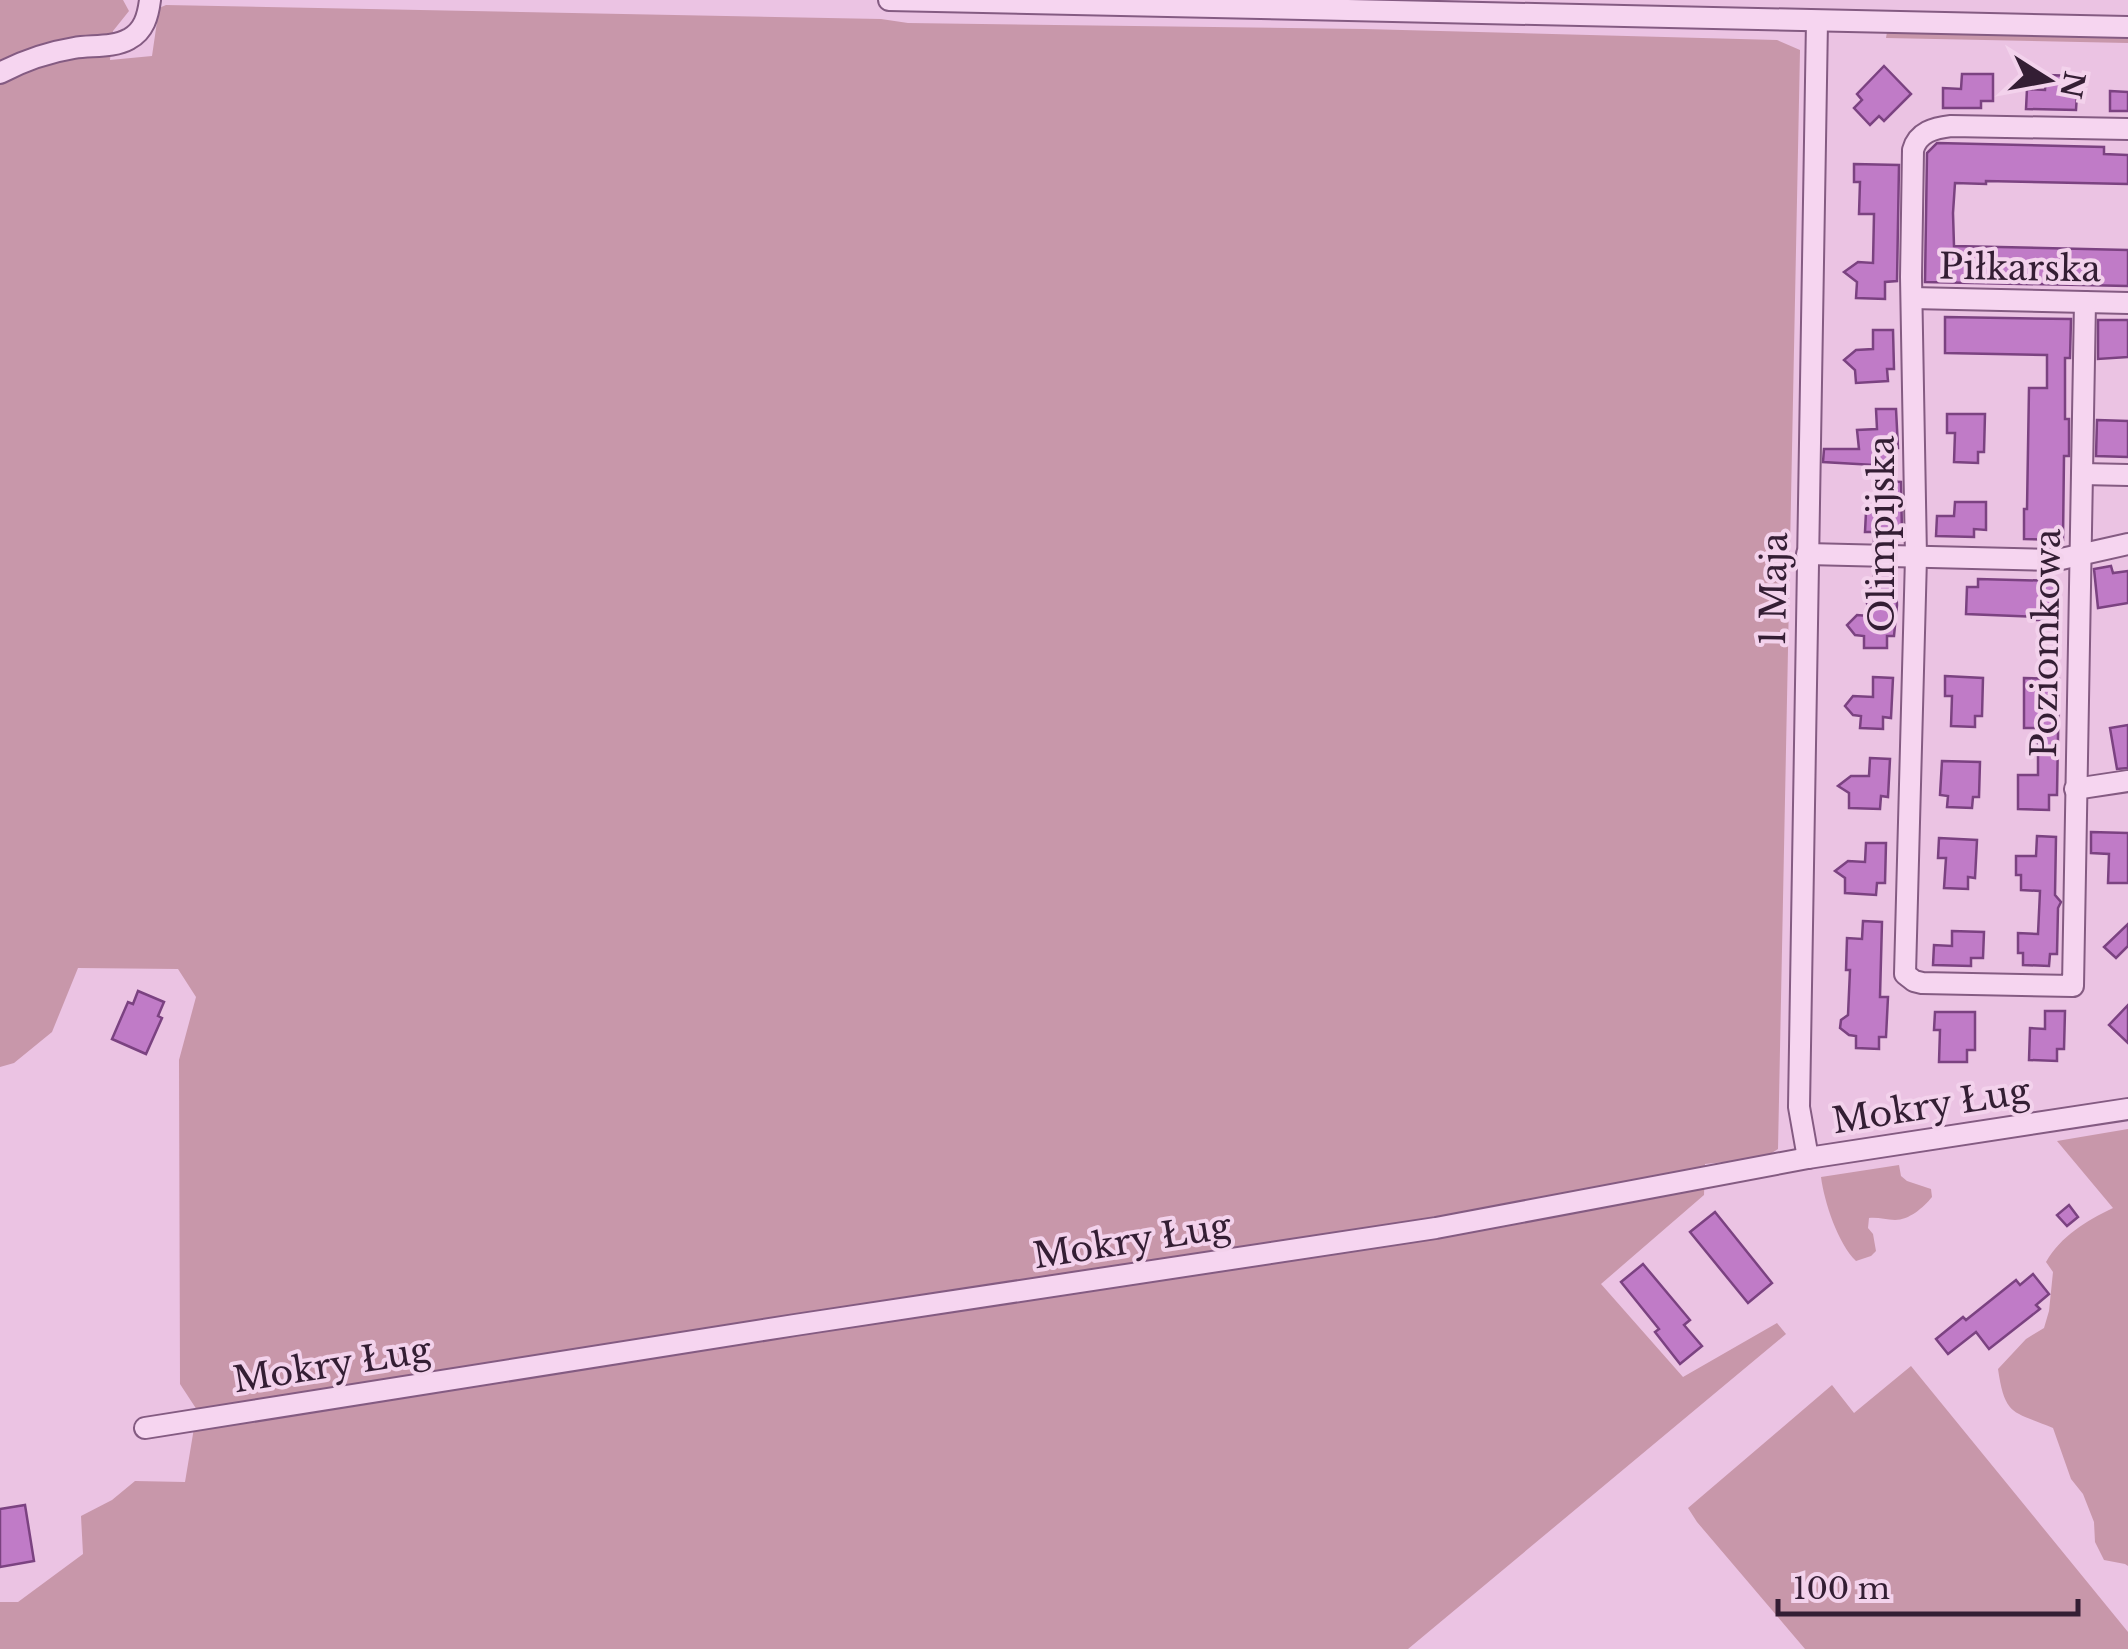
<svg xmlns="http://www.w3.org/2000/svg" width="2128" height="1649" font-family="'Libre Baskerville',serif">
<style>
.green{fill:#c897aa}
.building{fill:#c07bc7;stroke:#7b4281;stroke-width:2.5}
.lines{fill:none;stroke-linecap:round;stroke-linejoin:round}
.minor-casing{stroke:#845b82;stroke-width:24}
.minor{stroke:#f6d5f0;stroke-width:20}
.labels{text-anchor:middle;stroke-width:8;stroke-linejoin:round;paint-order:stroke}
.street-label{font-size:35px;fill:#341e34;stroke:#f3d2ec}
</style>
<rect width="100%" height="100%" fill="#ebc3e3"/>
<g class="green">
<path d="M 0,0 L 123,0 L 129,11 L 113,31 L 110,60 L 152,56 L 159,8 L 166,5 L 881,19 L 908,23 L 1364,29 L 1777,40 L 1800,50 L 1778,1149 L 1764,1158 L 1705,1164 L 1704,1195 L 1601,1284 L 1683,1377 L 1777,1323 L 1786,1334 L 1408,1649 L 0,1649 L 0,1602 L 18,1602 L 83,1554 L 81,1516 L 112,1500 L 135,1481 L 185,1482 L 197,1410 L 180,1384 L 179,1060 L 196,997 L 178,969 L 78,968 L 52,1032 L 14,1063 L 0,1067 Z"/>
<path d="M 1887,32 L 2128,37 L 2128,43 L 1886,38 Z"/>
<path d="M 2128,1129 L 2128,1566 L 2125,1564 L 2104,1560 L 2095,1542 L 2094,1522 L 2083,1494 L 2071,1479 L 2053,1428 C 2013,1411 2005,1417 1998,1369 L 2026,1339 L 2044,1328 L 2049,1311 L 2053,1272 L 2046,1262 C 2061,1236 2086,1221 2113,1208 L 2057,1141 Z"/>
<path d="M 1899,1165 L 1901,1176 L 1907,1181 L 1931,1189 L 1932,1197 C 1923,1208 1909,1220 1895,1220 C 1886,1220 1878,1217 1869,1218 L 1868,1228 L 1873,1234 L 1876,1251 L 1871,1256 L 1856,1261 C 1838,1244 1824,1201 1821,1177 Z"/>
<path d="M 1911,1366 L 2128,1632 L 2128,1649 L 1805,1649 L 1697,1522 L 1688,1508 L 1832,1385 L 1854,1413 Z"/>
</g>
<g class="building">
<path d="M 1884,66 L 1911,94 L 1884,121 L 1879,116 L 1870,125 L 1854,108 L 1862,100 L 1857,94 Z"/>
<path d="M 1962,74 L 1993,74 L 1993,101 L 1981,101 L 1981,108 L 1943,108 L 1943,88 L 1961,89 Z"/>
<path d="M 2046,75 L 2078,76 L 2076,110 L 2026,109 L 2027,89 L 2045,90 Z"/>
<path d="M 2110,91 L 2128,92 L 2128,111 L 2110,111 Z"/>
<path d="M 1937,143 L 2104,147 L 2104,154 L 2128,155 L 2128,184 L 1986,181 L 1986,184 L 1955,183 L 1953,213 L 1954,246 L 2128,250 L 2128,286 L 1925,282 L 1927,153 Z"/>
<path d="M 1854,164 L 1899,165 L 1897,281 L 1885,282 L 1885,299 L 1856,298 L 1857,282 L 1844,272 L 1858,262 L 1873,263 L 1874,214 L 1859,214 L 1860,182 L 1854,182 Z"/>
<path d="M 1945,317 L 2071,319 L 2070,358 L 2065,358 L 2065,419 L 2069,419 L 2069,456 L 2064,456 L 2063,540 L 2024,539 L 2024,509 L 2027,509 L 2029,388 L 2047,388 L 2047,355 L 1945,353 Z"/>
<path d="M 2098,320 L 2128,320 L 2128,357 L 2098,359 Z"/>
<path d="M 1873,330 L 1893,330 L 1894,369 L 1887,369 L 1888,381 L 1856,383 L 1855,370 L 1844,360 L 1856,350 L 1873,349 Z"/>
<path d="M 1876,409 L 1896,409 L 1898,448 L 1890,448 L 1891,466 L 1823,462 L 1824,449 L 1859,449 L 1857,430 L 1877,429 Z"/>
<path d="M 1947,414 L 1985,414 L 1984,452 L 1978,452 L 1978,463 L 1954,462 L 1955,433 L 1947,433 Z"/>
<path d="M 2097,420 L 2128,421 L 2128,457 L 2096,456 Z"/>
<path d="M 1886,481 L 1901,482 L 1902,533 L 1897,533 L 1896,542 L 1874,542 L 1874,532 L 1865,532 L 1866,512 L 1885,513 Z"/>
<path d="M 1955,502 L 1986,502 L 1986,530 L 1974,529 L 1974,537 L 1936,536 L 1937,516 L 1954,516 Z"/>
<path d="M 2111,566 L 2113,573 L 2128,571 L 2128,603 L 2098,608 L 2094,569 Z"/>
<path d="M 1874,569 L 1895,570 L 1897,605 L 1894,636 L 1887,636 L 1887,648 L 1864,648 L 1864,636 L 1855,635 L 1847,625 L 1857,615 L 1870,616 L 1865,595 L 1873,585 Z"/>
<path d="M 1978,579 L 2057,581 L 2057,620 L 2037,620 L 2037,617 L 1966,614 L 1967,587 L 1978,587 Z"/>
<path d="M 1945,676 L 1983,678 L 1982,716 L 1975,716 L 1975,727 L 1951,726 L 1952,696 L 1945,696 Z"/>
<path d="M 1873,677 L 1893,678 L 1891,718 L 1883,717 L 1883,729 L 1860,728 L 1861,716 L 1853,715 L 1845,706 L 1853,696 L 1873,697 Z"/>
<path d="M 2024,678 L 2059,679 L 2057,795 L 2049,795 L 2049,810 L 2018,809 L 2018,775 L 2038,775 L 2038,728 L 2024,728 Z"/>
<path d="M 2128,725 L 2128,768 L 2117,769 L 2110,728 Z"/>
<path d="M 1870,758 L 1890,759 L 1888,797 L 1881,796 L 1880,809 L 1849,808 L 1849,793 L 1838,786 L 1851,776 L 1869,776 Z"/>
<path d="M 1942,761 L 1980,762 L 1979,797 L 1973,797 L 1972,808 L 1947,807 L 1948,796 L 1940,795 Z"/>
<path d="M 2091,832 L 2128,833 L 2128,883 L 2108,883 L 2109,854 L 2091,853 Z"/>
<path d="M 2037,836 L 2056,837 L 2055,895 L 2061,902 L 2058,908 L 2057,954 L 2050,954 L 2049,966 L 2023,965 L 2023,953 L 2018,953 L 2018,933 L 2038,934 L 2040,891 L 2021,890 L 2021,875 L 2016,875 L 2016,856 L 2036,856 Z"/>
<path d="M 1939,838 L 1977,840 L 1975,878 L 1968,877 L 1968,889 L 1944,888 L 1946,858 L 1938,858 Z"/>
<path d="M 1866,843 L 1886,843 L 1885,883 L 1877,883 L 1876,895 L 1845,893 L 1845,878 L 1835,871 L 1848,861 L 1865,862 Z"/>
<path d="M 1863,921 L 1882,922 L 1880,997 L 1888,997 L 1886,1037 L 1879,1037 L 1879,1049 L 1856,1048 L 1856,1036 L 1849,1035 L 1840,1028 L 1841,1020 L 1848,1015 L 1850,970 L 1846,970 L 1847,938 L 1862,939 Z"/>
<path d="M 2128,924 L 2128,946 L 2116,958 L 2104,947 Z"/>
<path d="M 1952,931 L 1984,932 L 1983,958 L 1971,958 L 1971,966 L 1933,965 L 1934,945 L 1952,946 Z"/>
<path d="M 138,991 L 164,1002 L 158,1016 L 162,1018 L 146,1054 L 112,1039 L 128,1002 L 133,1004 Z"/>
<path d="M 2128,1005 L 2128,1043 L 2109,1025 Z"/>
<path d="M 2045,1011 L 2065,1011 L 2064,1049 L 2057,1049 L 2057,1061 L 2029,1060 L 2030,1028 L 2045,1029 Z"/>
<path d="M 1935,1012 L 1975,1012 L 1975,1050 L 1967,1050 L 1967,1062 L 1939,1062 L 1940,1030 L 1934,1030 Z"/>
<path d="M 2069,1205 L 2078,1217 L 2067,1226 L 2057,1215 Z"/>
<path d="M 1715,1212 L 1772,1283 L 1748,1303 L 1690,1232 Z"/>
<path d="M 1643,1264 L 1690,1320 L 1684,1325 L 1702,1346 L 1680,1364 L 1655,1332 L 1659,1329 L 1621,1282 Z"/>
<path d="M 2033,1274 L 2049,1294 L 2036,1305 L 2040,1309 L 1989,1349 L 1976,1332 L 1948,1354 L 1936,1339 L 1963,1317 L 1966,1320 L 2016,1280 L 2020,1285 Z"/>
<path d="M 25,1505 L 34,1561 L 0,1567 L 0,1509 Z"/>
</g>
<g class="lines">
<defs>
<g id="minor">
<path d="M 889,0 L 2128,27"/>
<path d="M 0,73 C 23,61 49,52 74,48 C 91,45 113,48 129,39 C 144,31 148,16 150,0"/>
<path d="M 1912,298 L 2128,303"/>
<path d="M 2085,302 L 2073,986 L 1922,983 L 1914,981 L 1905,974 L 1916,557 L 1911,277 L 1913,150 C 1918,132 1934,128 1951,126 L 2128,129"/>
<path d="M 2082,474 L 2128,475"/>
<path d="M 1807,554 L 2057,560 L 2128,544"/>
<path d="M 2075,789 L 2128,781"/>
<path d="M 1808,1158 L 1799,1107 L 1817,21"/>
<path d="M 145,1428 L 795,1325 L 1436,1228 L 1808,1158 L 2128,1109"/>
</g>
</defs>
<use href="#minor" class="minor-casing"/>
<use href="#minor" class="minor"/>
</g>
<g class="labels">
<g class="street-label">
<text transform="translate(2020 268) rotate(1)" y="12">Piłkarska</text>
<text transform="translate(1882 534) rotate(-90)" y="12">Olimpijska</text>
<text transform="translate(1774 589) rotate(-89)" y="12">1 Maja</text>
<text transform="translate(2046 643) rotate(-89)" y="12">Poziomkowa</text>
<text transform="translate(1931 1106) rotate(-9)" y="12">Mokry Ług</text>
<text transform="translate(1132 1241) rotate(-9)" y="12">Mokry Ług</text>
<text transform="translate(332 1365) rotate(-9)" y="12">Mokry Ług</text>
</g>
</g>
<g transform="translate(2048 80) rotate(101)" stroke="#f3d2ec" stroke-width="8" paint-order="stroke">
<path d="M0-8L18 38L0 25L-18 38Z" fill="#341e34"/>
<text y="-15" font-size="28" font-weight="bold" text-anchor="middle" fill="#341e34">N</text>
</g>
<path d="M1778 1599v15h300v-15" fill="none" stroke="#341e34" stroke-width="5"/>
<text x="1793" y="1599" font-size="30" fill="#341e34" stroke="#f3d2ec" stroke-width="8" paint-order="stroke">100 m</text>
</svg>
